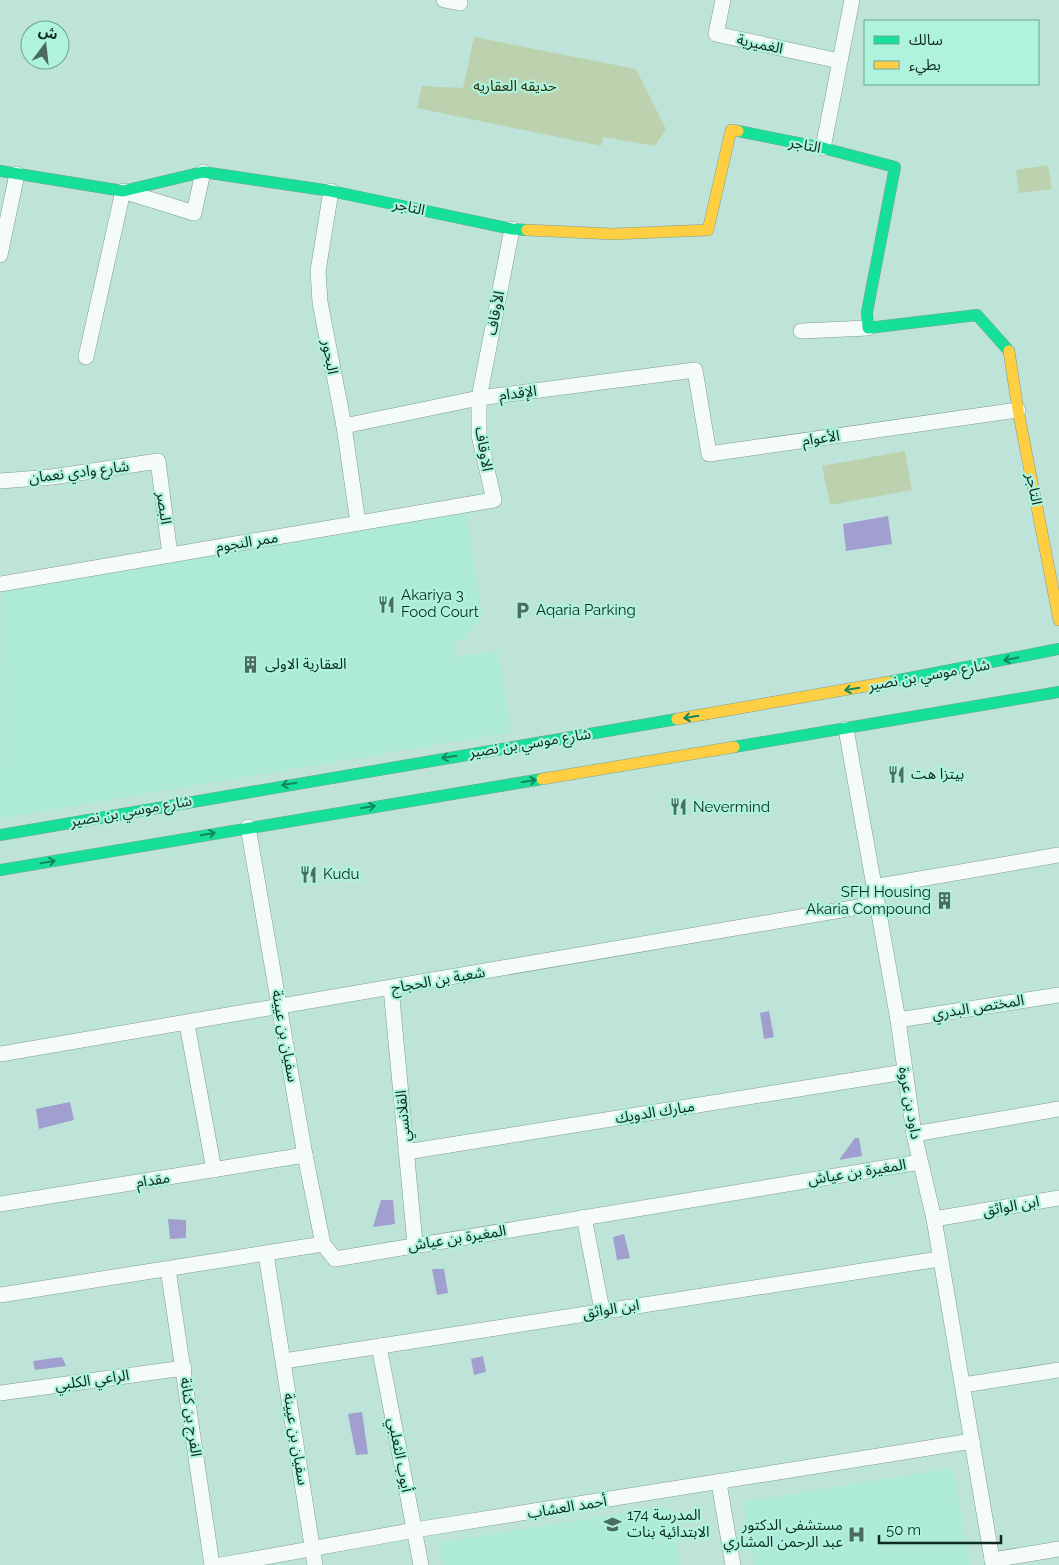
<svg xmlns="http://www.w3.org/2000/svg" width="1059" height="1565" font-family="Raleway,'Noto Sans Arabic',sans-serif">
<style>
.built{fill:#adead8}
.green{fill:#bcd2ae}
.water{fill:#a09fcf}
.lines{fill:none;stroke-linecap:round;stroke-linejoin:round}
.street-casing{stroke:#7f9c94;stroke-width:16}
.fast-casing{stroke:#7f9c94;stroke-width:12}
.slow-casing{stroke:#7f9c94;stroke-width:12}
.street{stroke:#f5fbf9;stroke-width:15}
.fast{stroke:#16e098;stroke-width:11}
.slow{stroke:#ffcf43;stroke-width:11}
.oneway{stroke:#12865e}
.labels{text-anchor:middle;stroke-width:4.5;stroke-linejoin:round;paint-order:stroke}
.street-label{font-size:15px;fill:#0e2b23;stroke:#aff3df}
.park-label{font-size:15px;fill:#2e320c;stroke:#aff3df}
.poi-label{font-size:15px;fill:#0e2b23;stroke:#aff3df;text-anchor:start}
</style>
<rect width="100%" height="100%" fill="#bee4d9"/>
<g class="built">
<path d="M 466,513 L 482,617 L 464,640 L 454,642 L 456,657 L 498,651 L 511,732 L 0,818 L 1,591 Z"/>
<path d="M 953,1468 L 970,1565 L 755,1565 L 743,1502 Z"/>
<path d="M 668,1506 L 680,1565 L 443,1565 L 439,1543 Z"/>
</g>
<g class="green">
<path d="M 474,37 L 636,69 L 666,129 L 655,146 L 603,137 L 601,146 L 417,108 L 422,86 L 463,88 Z"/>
<path d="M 1048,165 L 1052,189 L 1019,193 L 1016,170 Z"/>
<path d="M 905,451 L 912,490 L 830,505 L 822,466 Z"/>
</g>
<g class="water">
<path d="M 888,516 L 892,544 L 846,551 L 843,524 Z"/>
<path d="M 769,1011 L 774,1037 L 764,1039 L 760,1013 Z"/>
<path d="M 70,1102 L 74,1120 L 39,1129 L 36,1109 Z"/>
<path d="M 855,1138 L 859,1138 L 862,1156 L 839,1160 Z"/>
<path d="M 381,1200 L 393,1200 L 395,1224 L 373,1227 Z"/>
<path d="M 168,1219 L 186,1220 L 186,1238 L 170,1239 Z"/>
<path d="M 624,1234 L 630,1258 L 617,1260 L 613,1237 Z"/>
<path d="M 432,1269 L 444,1269 L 448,1293 L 437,1295 Z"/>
<path d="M 483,1356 L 486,1372 L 474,1375 L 471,1359 Z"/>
<path d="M 62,1357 L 66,1366 L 35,1370 L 33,1361 Z"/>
<path d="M 362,1412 L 368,1454 L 356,1455 L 348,1414 Z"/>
</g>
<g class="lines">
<defs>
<g id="street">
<path d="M 444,0 L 460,3"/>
<path d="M 723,0 L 716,34 L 839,61"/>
<path d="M 823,148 L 852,0"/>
<path d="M 331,191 L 318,271 L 320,302 L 344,426 L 358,523"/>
<path d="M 0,255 L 17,174"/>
<path d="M 801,331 L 868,328"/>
<path d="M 86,357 L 123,191 L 194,213 L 203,172"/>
<path d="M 344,426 L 479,398 L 695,370 L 709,454 L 1018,410"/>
<path d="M 0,481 L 52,477 L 158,461 L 170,555"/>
<path d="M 0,584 L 494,500 L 479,435 L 479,398 L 512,229"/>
<path d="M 846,729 L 898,1020 L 914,1134 L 934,1219 L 993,1565"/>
<path d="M 248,827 L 305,1155 L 323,1244"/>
<path d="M 873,887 L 1059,855"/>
<path d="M 391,988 L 415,1244"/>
<path d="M 898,1020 L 1059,995"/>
<path d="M 187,1024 L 214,1170"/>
<path d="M 0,1054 L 876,904"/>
<path d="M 914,1134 L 1059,1109"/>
<path d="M 406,1152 L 904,1072"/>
<path d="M 0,1204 L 305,1155"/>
<path d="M 584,1217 L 602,1310"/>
<path d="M 934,1219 L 1059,1198"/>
<path d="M 266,1254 L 315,1565"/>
<path d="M 168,1269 L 212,1565"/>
<path d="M 0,1295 L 323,1244 L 335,1259 L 920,1162"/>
<path d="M 379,1346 L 421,1565"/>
<path d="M 284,1361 L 939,1259"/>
<path d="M 963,1385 L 1059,1370"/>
<path d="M 0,1393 L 184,1368"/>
<path d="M 719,1483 L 733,1565"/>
<path d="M 992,1560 L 1059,1549"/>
<path d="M 221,1565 L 415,1530 L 972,1441"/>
</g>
<g id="fast">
<path d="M 738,131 L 823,148 L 895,167 L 867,312 L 868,328 L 977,315 L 1009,351"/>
<path d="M 0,171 L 123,191 L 203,172 L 331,191 L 512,229 L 527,230"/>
<path d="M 889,682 L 1059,649"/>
<path d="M 734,747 L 1059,692"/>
<path d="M 0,835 L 677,719"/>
<path d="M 0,870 L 542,779"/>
</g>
<g id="slow">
<path d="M 527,230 L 613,234 L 708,230 L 731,130 L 738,131"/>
<path d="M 1009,351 L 1018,410 L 1059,620"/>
<path d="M 677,719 L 889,682"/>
<path d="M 542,779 L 734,747"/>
</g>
</defs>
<use href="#street" class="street-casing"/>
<use href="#fast" class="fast-casing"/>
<use href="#slow" class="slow-casing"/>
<use href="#street" class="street"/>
<use href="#fast" class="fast"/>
<use href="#slow" class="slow"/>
</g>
<defs><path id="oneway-shaft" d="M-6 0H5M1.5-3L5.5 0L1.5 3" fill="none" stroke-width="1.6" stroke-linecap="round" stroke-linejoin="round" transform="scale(1.25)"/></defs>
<g class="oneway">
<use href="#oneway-shaft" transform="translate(1011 659) rotate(168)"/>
<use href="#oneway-shaft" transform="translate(852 689) rotate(170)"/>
<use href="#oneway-shaft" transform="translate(691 717) rotate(171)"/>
<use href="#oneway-shaft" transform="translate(449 757) rotate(170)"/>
<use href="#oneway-shaft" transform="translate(529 781) rotate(-9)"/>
<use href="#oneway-shaft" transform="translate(289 784) rotate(170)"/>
<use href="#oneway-shaft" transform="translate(368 807) rotate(-9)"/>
<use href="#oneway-shaft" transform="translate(208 834) rotate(-10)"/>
<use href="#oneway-shaft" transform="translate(48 862) rotate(-10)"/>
</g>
<defs>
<symbol id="restaurant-bare" viewBox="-9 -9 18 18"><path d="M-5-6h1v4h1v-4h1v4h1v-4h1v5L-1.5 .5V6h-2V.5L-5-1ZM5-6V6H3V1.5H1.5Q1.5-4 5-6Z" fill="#4c6c63" stroke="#aff3df" stroke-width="2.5" paint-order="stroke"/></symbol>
<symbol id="parking-bare" viewBox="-9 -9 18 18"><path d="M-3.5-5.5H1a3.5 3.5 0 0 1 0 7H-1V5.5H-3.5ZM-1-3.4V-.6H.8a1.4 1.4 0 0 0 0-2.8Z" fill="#4c6c63" stroke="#aff3df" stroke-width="2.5" paint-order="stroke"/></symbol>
<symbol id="building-bare" viewBox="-9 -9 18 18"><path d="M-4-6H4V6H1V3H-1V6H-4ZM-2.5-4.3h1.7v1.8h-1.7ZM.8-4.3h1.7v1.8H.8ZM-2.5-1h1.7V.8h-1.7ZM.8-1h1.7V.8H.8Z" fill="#4c6c63" stroke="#aff3df" stroke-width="2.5" paint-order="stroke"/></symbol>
<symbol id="school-bare" viewBox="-9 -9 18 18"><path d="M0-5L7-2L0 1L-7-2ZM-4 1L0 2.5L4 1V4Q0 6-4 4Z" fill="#4c6c63" stroke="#aff3df" stroke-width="2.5" paint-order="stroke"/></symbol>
<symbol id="hospital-bare" viewBox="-9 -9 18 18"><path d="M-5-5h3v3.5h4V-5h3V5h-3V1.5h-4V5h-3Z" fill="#4c6c63" stroke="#aff3df" stroke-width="2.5" paint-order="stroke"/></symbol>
</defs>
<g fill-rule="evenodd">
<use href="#restaurant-bare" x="374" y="592" width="25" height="25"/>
<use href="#parking-bare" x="510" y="598" width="25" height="25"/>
<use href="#building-bare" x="238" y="652" width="25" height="25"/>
<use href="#restaurant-bare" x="884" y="762" width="25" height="25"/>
<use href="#restaurant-bare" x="666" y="794" width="25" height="25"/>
<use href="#restaurant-bare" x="296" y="862" width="25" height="25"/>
<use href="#building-bare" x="932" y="888" width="25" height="25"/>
<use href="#school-bare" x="600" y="1512" width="25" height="25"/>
<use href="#hospital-bare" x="844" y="1522" width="25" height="25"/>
</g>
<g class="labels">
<g class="street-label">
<text transform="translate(760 44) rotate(12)" y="5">الغميرية</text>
<text transform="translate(805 145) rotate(11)" y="5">التاجر</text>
<text transform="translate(409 207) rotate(12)" y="5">التاجر</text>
<text transform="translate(495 313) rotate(-79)" y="5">الأوقاف</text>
<text transform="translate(330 357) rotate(80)" y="5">البحور</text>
<text transform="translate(518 393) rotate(-7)" y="5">الإقدام</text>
<text transform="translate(821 438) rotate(-8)" y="5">الأعوام</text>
<text transform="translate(484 449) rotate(80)" y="5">الاوقاف</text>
<text transform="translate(79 472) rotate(-7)" y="5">شارع وادي نعمان</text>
<text transform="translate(1034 489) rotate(79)" y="5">التاجر</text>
<text transform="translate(164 508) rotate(82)" y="5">البصر</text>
<text transform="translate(247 542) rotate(-9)" y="5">ممر النجوم</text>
<text transform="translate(929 675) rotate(-10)" y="5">شارع موسي بن نصير</text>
<text transform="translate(530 743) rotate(-9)" y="5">شارع موسي بن نصير</text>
<text transform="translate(131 811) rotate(-10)" y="5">شارع موسي بن نصير</text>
<text transform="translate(438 980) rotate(-10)" y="5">شعبة بن الحجاج</text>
<text transform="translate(978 1007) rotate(-9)" y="5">المختص البدري</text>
<text transform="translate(285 1036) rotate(80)" y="5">سفيان بن عيينة</text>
<text transform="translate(910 1103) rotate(80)" y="5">داود بن عروة</text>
<text transform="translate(655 1112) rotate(-9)" y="5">مبارك الدويك</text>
<text transform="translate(403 1116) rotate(-95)" y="5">القلانسي</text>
<text transform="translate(857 1172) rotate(-9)" y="5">المغيرة بن عياش</text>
<text transform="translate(153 1180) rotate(-9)" y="5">مقدام</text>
<text transform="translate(1011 1206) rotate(-10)" y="5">ابن الواثق</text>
<text transform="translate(457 1238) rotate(-9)" y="5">المغيرة بن عياش</text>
<text transform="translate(611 1309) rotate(-9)" y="5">ابن الواثق</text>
<text transform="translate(92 1380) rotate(-8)" y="5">الراعي الكلبي</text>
<text transform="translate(191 1417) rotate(82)" y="5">الفرج بن كنانة</text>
<text transform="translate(296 1439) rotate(81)" y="5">سفيان بن عيينة</text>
<text transform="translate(400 1455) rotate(79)" y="5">أيوب الثعلبي</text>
<text transform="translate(567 1507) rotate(-9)" y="5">أحمد العشاب</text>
</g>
<g class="park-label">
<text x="515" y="91">حديقه العقاريه</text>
</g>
<g class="poi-label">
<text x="401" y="600">Akariya 3<tspan x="401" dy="17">Food Court</tspan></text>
<text x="536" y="615">Aqaria Parking</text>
<text x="265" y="669">العقارية الاولى</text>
<text x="911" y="779">بيتزا هت</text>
<text x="693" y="812">Nevermind</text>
<text x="323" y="879">Kudu</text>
<text x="931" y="897" text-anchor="end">SFH Housing<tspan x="931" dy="17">Akaria Compound</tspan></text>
<text x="627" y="1520">المدرسة 174<tspan x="627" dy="17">الابتدائية بنات</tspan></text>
<text x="843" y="1530" text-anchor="end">مستشفى الدكتور<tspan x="843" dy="17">عبد الرحمن المشاري</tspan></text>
</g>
</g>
<rect x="864" y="20" width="175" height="65" fill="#aff3df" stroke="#6fa394"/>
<rect x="874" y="36" width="25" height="8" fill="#16e098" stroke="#6fa394"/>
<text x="909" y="45" font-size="15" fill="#0e2b23">سالك</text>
<rect x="874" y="61" width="25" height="8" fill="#ffcf43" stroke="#6fa394"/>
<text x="909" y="70" font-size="15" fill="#0e2b23">بطيء</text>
<g transform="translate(45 45) rotate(15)"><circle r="24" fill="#aff3df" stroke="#6fa394"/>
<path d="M0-4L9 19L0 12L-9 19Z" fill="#4c6c63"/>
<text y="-8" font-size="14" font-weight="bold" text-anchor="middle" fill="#0e2b23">ش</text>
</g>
<path d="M879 1535v8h122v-8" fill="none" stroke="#0e2b23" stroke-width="2.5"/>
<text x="886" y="1535" font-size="15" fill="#0e2b23" stroke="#aff3df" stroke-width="4" paint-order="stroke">50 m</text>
</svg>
